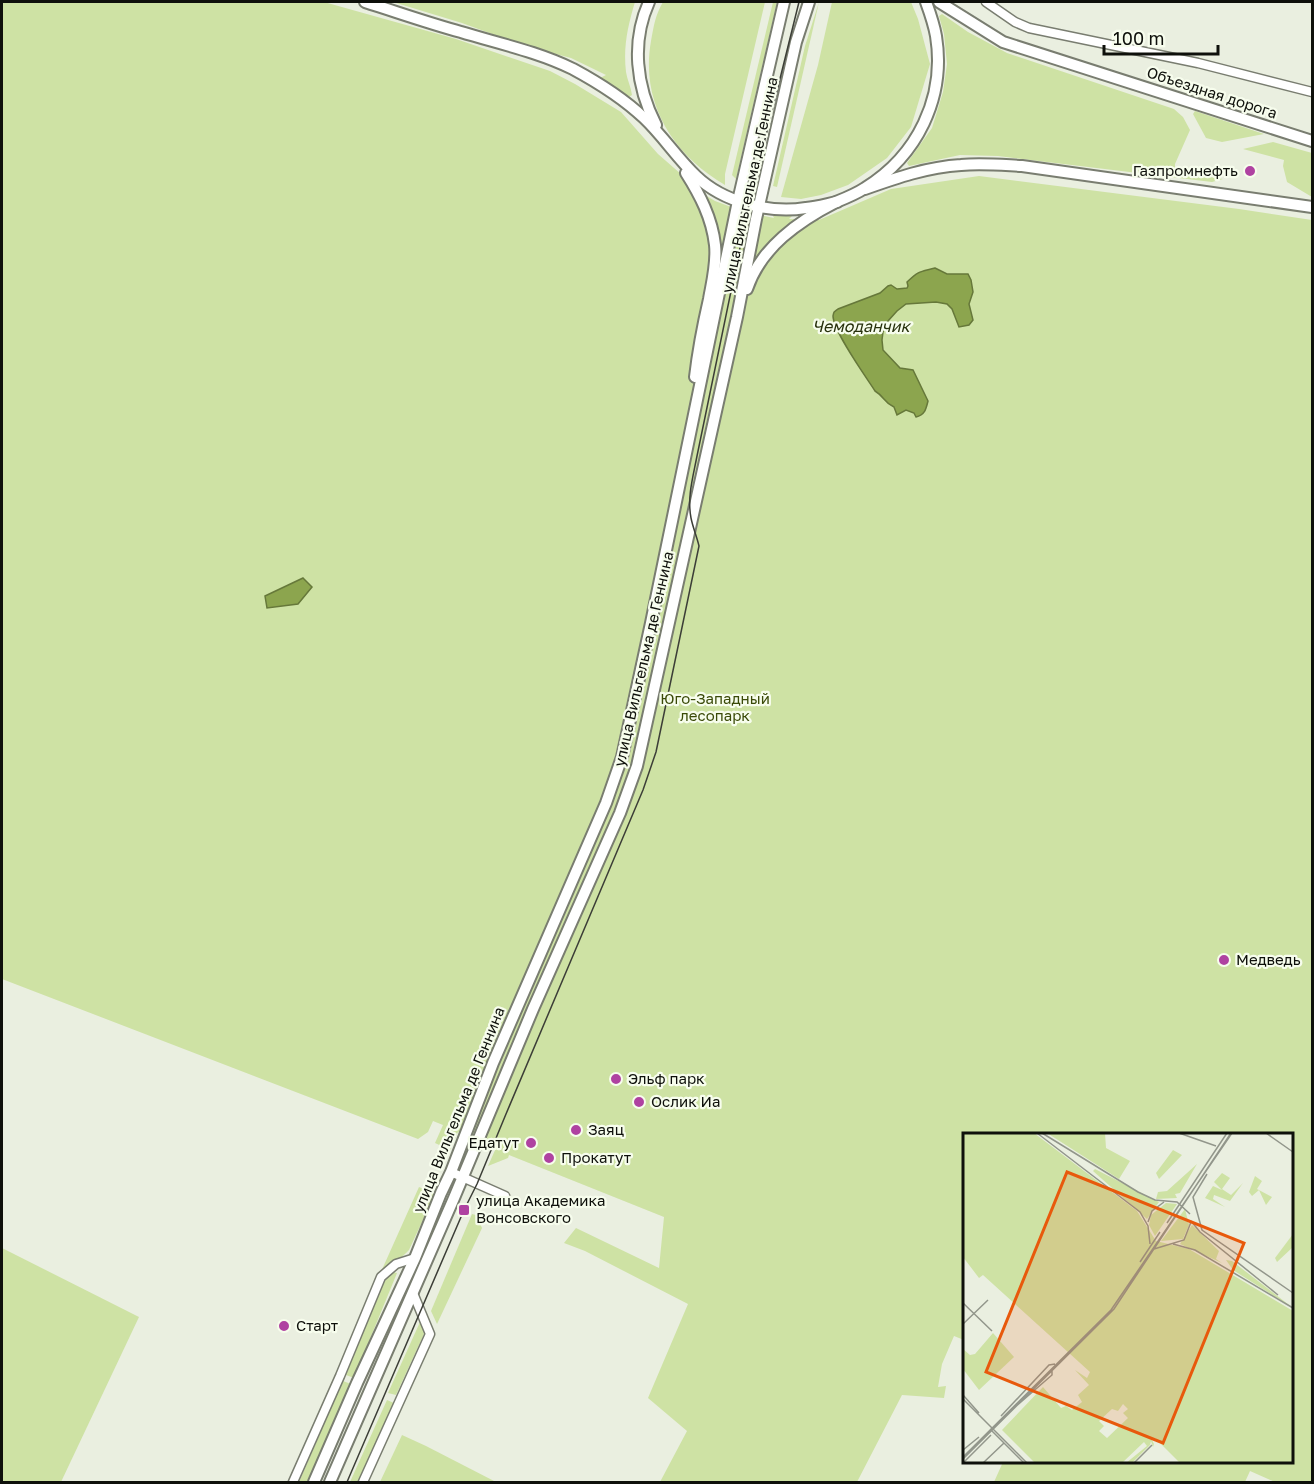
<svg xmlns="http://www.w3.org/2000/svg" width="1314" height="1484" font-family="'Golos Text',sans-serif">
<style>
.green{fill:#cee2a4}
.water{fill:#8ca54e;stroke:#66783a;stroke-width:1.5}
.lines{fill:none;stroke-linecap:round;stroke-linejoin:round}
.minor-casing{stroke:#797d70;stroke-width:11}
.major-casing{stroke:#797d70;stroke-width:14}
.minor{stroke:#fff;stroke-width:8}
.major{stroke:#fff;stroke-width:10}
.tram{stroke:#3c3e37;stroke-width:1.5}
.poi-dot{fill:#af42a1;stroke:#f7fded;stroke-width:2}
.labels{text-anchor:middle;stroke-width:4.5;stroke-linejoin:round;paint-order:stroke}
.street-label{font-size:15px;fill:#0e100b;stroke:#f7fded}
.poi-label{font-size:15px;fill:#0e100b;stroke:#f7fded;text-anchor:start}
.park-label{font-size:15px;fill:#3a4a08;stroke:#f7fded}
.water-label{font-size:16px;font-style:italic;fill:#27310c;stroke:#f7fded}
.inset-road{fill:none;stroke:#92968b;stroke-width:1.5}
.view{fill:#e8590c;fill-opacity:0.15;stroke:#e8590c;stroke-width:3}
.inset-edge{fill:none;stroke:#0e100b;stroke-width:3}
</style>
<rect width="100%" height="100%" fill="#eaefe0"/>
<g class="green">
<path d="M 2,2 L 324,2 L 456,39 L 550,71 L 575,84 L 621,112 L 658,154 L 705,195 L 715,201 L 742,211 L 774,218 L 773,216 L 792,216 L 789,219 L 819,220 L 891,189 L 979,176 L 1239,209 L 1312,220 L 1312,1482 L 1275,1482 L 1250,1471 L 1245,1482 L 994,1482 L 1003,1462 L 1292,1462 L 1292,1134 L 964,1134 L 964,1340 L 954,1336 L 942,1364 L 938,1387 L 946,1386 L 944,1398 L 902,1395 L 857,1482 L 660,1482 L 687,1431 L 648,1398 L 688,1304 L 585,1251 L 564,1243 L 576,1228 L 659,1268 L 664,1217 L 509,1155 L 508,1158 L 488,1166 L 496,1148 L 458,1132 L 450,1150 L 435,1143 L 443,1125 L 433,1121 L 428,1132 L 418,1139 L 2,979 Z"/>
<path d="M 393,2 L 635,2 C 628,25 623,47 626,72 C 627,79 631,87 632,95 L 629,97 L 600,78 L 606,75 L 571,58 L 525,46 L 462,23 Z"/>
<path d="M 663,2 L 765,2 L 725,174 L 725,185 C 673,155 640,103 651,41 C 654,25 655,16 663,2 Z"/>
<path d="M 773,2 L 777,2 L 736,179 L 732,175 Z"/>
<path d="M 819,2 L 777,187 L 773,186 L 805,46 Z"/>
<path d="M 832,2 L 911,2 L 918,19 L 930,64 L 911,127 L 887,158 L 848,185 L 821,195 L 801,199 L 781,197 L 818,65 Z"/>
<path d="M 942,14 L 968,32 L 1007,53 L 1174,109 L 1183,117 L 1190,130 L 1175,164 L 1175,172 L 1223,179 L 1212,182 L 998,156 L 960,155 L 909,166 L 907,163 L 932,128 L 943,92 L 947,64 L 944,34 L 939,16 Z"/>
<path d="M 1195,111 L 1264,134 L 1222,142 L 1206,138 L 1193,114 Z"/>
<path d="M 1273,142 L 1312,153 L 1312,197 L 1287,182 L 1283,166 L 1284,160 L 1243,149 Z"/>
<path d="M 419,1187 L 435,1194 L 409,1250 C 400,1260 389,1265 380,1274 Z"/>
<path d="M 472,1214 L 476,1215 L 482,1228 L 437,1324 L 431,1311 Z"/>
<path d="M 2,1248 L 139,1317 L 61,1482 L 2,1482 Z"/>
<path d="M 393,1272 L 397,1273 L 354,1378 L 346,1375 L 384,1282 Z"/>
<path d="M 420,1322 L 423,1325 L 424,1334 L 396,1395 L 388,1393 Z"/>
<path d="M 343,1381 L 351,1384 L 307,1482 L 299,1482 Z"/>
<path d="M 387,1400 L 394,1403 L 359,1482 L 350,1482 Z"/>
<path d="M 402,1435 L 426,1446 L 496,1482 L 380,1482 Z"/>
</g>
<g class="water">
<path d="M 935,268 L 947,274 L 968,274 L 971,280 L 973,292 L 969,304 L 973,320 L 969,325 L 959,327 L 952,309 L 947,304 L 936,302 L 906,304 L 897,311 L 888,321 L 883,332 L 882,340 L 883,350 L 900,368 L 913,370 L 928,401 C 926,409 925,415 916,417 L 914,413 L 906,410 L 897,415 L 894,407 C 883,402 885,397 875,391 C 866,377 833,331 833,316 C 834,311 834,312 838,309 L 880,293 L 888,286 L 891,285 L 897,289 L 907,288 L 908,286 L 907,282 C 920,270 920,272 935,268 Z"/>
<path d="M 303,578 L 312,587 L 298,604 L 267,608 L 265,596 Z"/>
</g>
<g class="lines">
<defs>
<g id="minor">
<path d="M 986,2 L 1015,22 L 1029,28 L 1198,63 L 1312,92"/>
<path d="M 451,1172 L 505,1196"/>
<path d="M 293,1482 L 340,1376 L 381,1277 L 396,1264 L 415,1258"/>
<path d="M 363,1482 L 430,1334 L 413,1293"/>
</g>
<g id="major">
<path d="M 365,2 C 397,12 428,23 461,32 C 497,43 539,52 573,69 C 599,83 623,98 644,118 C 663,136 677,158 696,176 C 723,202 769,214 806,208 C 817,207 827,204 837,202"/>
<path d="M 649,2 C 631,42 636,86 656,125"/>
<path d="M 939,2 L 1003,42 L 1312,141"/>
<path d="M 686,173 C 700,195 712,218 715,245 C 717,263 712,282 709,299 C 703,325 698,351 695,377"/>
<path d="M 865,189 C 896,178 927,167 961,165 C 981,163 1002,165 1022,166 L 1312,207"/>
<path d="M 747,289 C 761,247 799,221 836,202 C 846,198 856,194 865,188 C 917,156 946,98 936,36 C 934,24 930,13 926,2"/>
<path d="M 314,1482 L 357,1383 L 415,1258 L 441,1193 L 451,1172 L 493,1063 L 606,803 L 622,757 L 651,623 L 738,201 L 784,2"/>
<path d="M 330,1482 L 454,1198 L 533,1009 L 620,813 L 637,766 L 737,317 L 756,219 L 796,42 L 809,2"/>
</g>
</defs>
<use href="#minor" class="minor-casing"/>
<use href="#major" class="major-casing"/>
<use href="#minor" class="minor"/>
<use href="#major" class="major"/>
<path class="tram" d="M 347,1482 L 464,1210 L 477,1184 L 506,1114 L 643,790 L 656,752 L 699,546 C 697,537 693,528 691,518 C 687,497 693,477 697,456 L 749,204 L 799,2"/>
</g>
<g class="poi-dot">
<circle cx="1250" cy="171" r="6"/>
<circle cx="1224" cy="960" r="6"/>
<circle cx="616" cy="1079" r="6"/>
<circle cx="639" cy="1102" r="6"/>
<circle cx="576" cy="1130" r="6"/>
<circle cx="531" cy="1143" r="6"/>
<circle cx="549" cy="1158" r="6"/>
<rect x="458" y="1204" width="12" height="12" rx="3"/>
<circle cx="284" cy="1326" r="6"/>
</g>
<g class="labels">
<g class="street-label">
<text transform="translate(1212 93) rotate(18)" y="5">Объездная дорога</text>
<text transform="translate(750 185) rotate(-78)" y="5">улица Вильгельма де Геннина</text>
<text transform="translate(644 659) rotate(-77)" y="5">улица Вильгельма де Геннина</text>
<text transform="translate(459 1110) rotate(-68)" y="5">улица Вильгельма де Геннина</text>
</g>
<g class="poi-label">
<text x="1238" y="176" text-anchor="end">Газпромнефть</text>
<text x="1236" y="965">Медведь</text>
<text x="628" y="1084">Эльф парк</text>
<text x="651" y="1107">Ослик Иа</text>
<text x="588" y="1135">Заяц</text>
<text x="519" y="1148" text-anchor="end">Едатут</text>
<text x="561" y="1163">Прокатут</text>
<text x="476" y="1206">улица Академика<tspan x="476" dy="17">Вонсовского</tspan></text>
<text x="296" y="1331">Старт</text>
</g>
<g class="park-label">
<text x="715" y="704">Юго-Западный<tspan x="715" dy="17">лесопарк</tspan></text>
</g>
<g class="water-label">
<text x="861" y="332">Чемоданчик</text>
</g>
</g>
<g transform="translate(963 1133)">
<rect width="330" height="330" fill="#eaefe0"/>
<path d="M 0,0 L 71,0 L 174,78 L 193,108 L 226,116 L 330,178 L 330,330 L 217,330 L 192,305 L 189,307 L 191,311 L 190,314 L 188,308 L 187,312 L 169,330 L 163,330 L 184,313 L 181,309 L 159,330 L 72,330 L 39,297 L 80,254 L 98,275 L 103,273 L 109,277 L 119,269 L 115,262 L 126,252 L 112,237 L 124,245 L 127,239 L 20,142 L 16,145 L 0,124 ZM 160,271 L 165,276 L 160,280 L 165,285 L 144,305 L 136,298 L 141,293 L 136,288 L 149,276 L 155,278 ZM 84,0 L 142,0 L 143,15 L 167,28 L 156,46 ZM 210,17 L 219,22 L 196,46 L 193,40 ZM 234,31 L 217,60 L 212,61 L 214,65 L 193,66 L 195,59 L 204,58 ZM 132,36 L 196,69 L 184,86 L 130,38 ZM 259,40 L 267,45 L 259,56 L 268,62 L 280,50 L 267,68 L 251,62 L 250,66 L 262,74 L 242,65 L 250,53 L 259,57 L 251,49 ZM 292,43 L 299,48 L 294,56 L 309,64 L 303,72 L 296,57 L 289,63 L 286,59 ZM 203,70 L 214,71 L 192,103 L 186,92 L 188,82 ZM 222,76 L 226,92 L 220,106 L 198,108 ZM 229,92 L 256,118 L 253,126 L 259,130 L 217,111 ZM 330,101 L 330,114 L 314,129 L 312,125 ZM 263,127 L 269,128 L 330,175 L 270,137 ZM 30,200 L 51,224 L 16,257 L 0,236 L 0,216 L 7,222 L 12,221 Z" fill="#cee2a4" fill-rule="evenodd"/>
<path class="inset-road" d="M 74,0 L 177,79 L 185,93 L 187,111M 79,0 L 175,59 L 192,67 L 214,69 L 227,81M 216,0 L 253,13M 303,0 L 330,19M 244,41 L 230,64 L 239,97 L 330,160M 228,88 L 237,99 L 315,162M 185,89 L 189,78 L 201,69M 204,90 L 264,0M 210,111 L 232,117 L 330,175M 191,116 L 221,107 L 228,89M 177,129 L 197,99M 0,170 L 29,198M 0,191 L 25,167M 0,262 L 16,280M 0,266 L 29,295M 43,282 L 89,242 L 89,236M 38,283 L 86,232 L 92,231M 29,295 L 64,330M 27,296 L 61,330M 0,317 L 16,304M 0,324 L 148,177 L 269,0M 0,326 L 151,176 L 268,0M 0,330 L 28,302M 20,330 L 41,310M 171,330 L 189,312"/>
<path class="view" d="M 104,39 L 281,110 L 200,310 L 23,239 Z"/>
<rect width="330" height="330" class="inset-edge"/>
</g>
<rect width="1314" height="1484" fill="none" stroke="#0e100b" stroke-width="6"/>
<path d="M1104 45v9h114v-9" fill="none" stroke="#0e100b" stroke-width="3"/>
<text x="1113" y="45" font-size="18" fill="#0e100b" stroke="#f7fded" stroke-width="4.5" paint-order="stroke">100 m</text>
</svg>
